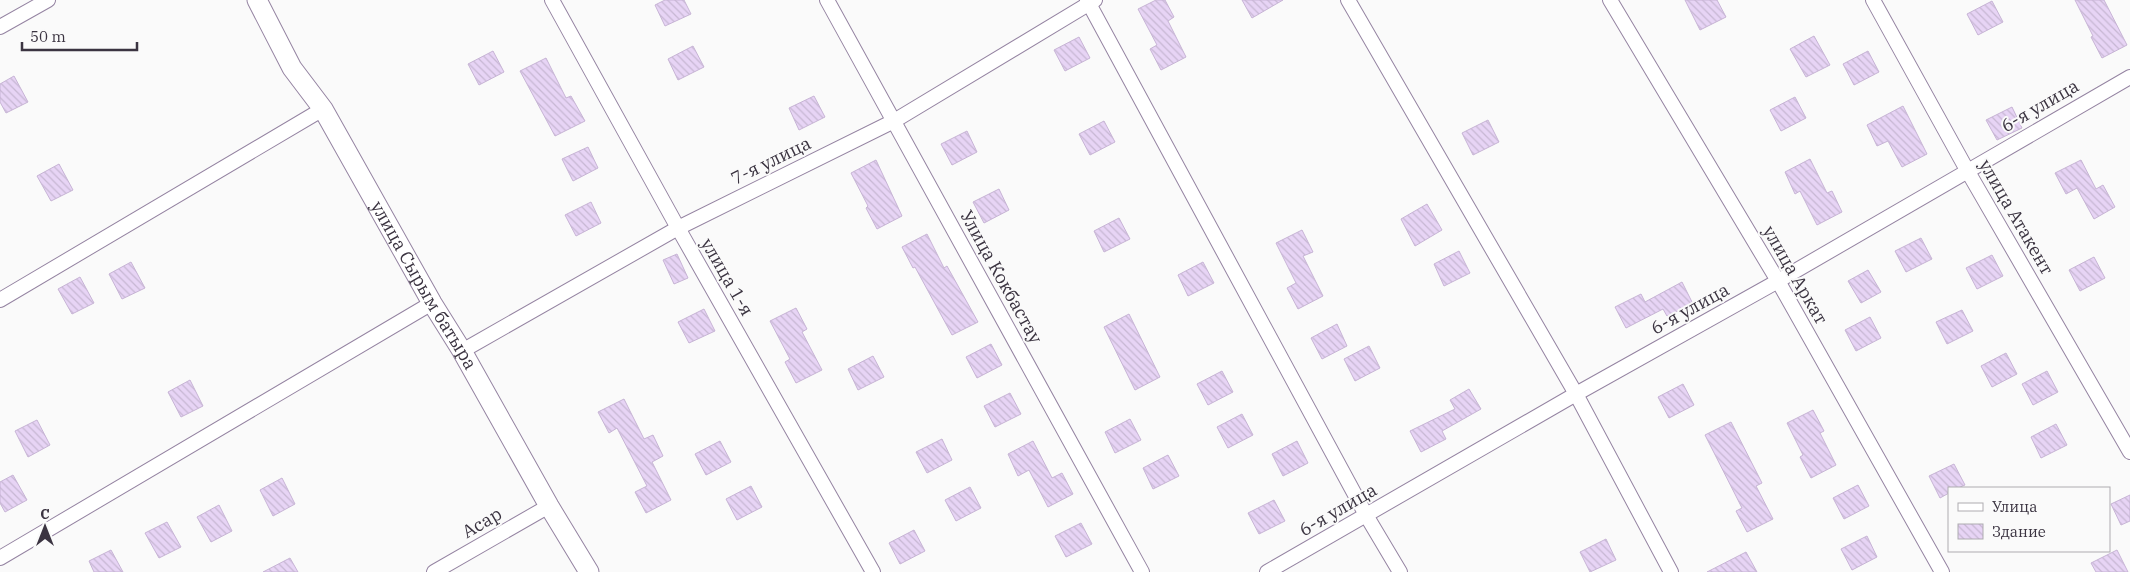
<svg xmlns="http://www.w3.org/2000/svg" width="2130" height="572" font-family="'IBM Plex Serif',serif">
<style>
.building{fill:url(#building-back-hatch);stroke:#c7b4d5}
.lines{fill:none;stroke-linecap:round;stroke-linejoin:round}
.street-casing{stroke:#9584a2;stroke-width:16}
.secondary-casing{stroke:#9584a2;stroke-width:21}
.street{stroke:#fff;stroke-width:14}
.secondary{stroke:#fff;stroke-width:19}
.labels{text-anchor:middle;stroke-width:4;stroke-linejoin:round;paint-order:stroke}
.street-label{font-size:18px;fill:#3b3441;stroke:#fafafa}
</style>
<defs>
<pattern id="building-back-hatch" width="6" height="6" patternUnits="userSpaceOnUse" patternTransform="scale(1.25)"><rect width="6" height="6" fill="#e7d4f5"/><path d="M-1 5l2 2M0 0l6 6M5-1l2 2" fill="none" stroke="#c7b7d3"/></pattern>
</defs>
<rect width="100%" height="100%" fill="#fafafa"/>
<g class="building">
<path d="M 665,0 L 684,0 L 691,14 L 665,26 L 655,5 Z"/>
<path d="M 1156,0 L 1165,0 L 1174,17 L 1168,21 L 1186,57 L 1161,70 L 1150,49 L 1157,45 L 1138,9 Z"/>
<path d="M 1242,0 L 1283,0 L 1252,18 Z"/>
<path d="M 1685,0 L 1717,0 L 1726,17 L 1700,30 Z"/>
<path d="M 2075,0 L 2104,0 L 2127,45 L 2102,58 L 2091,37 L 2093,36 Z"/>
<path d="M 1992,1 L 2003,22 L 1978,35 L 1967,14 Z"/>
<path d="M 1814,36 L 1830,65 L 1806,77 L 1790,49 Z"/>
<path d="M 1079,37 L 1090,58 L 1065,71 L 1054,50 Z"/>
<path d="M 693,46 L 704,67 L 678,80 L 668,59 Z"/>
<path d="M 493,51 L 504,72 L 479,85 L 468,64 Z"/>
<path d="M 1868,51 L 1879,72 L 1854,85 L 1843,64 Z"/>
<path d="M 546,58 L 566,98 L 571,96 L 585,121 L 555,136 L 520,71 Z"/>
<path d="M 14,76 L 28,102 L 6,113 L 0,102 L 0,84 Z"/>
<path d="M 814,96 L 825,117 L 799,130 L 789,108 Z"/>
<path d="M 1795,97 L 1806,118 L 1781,131 L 1770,110 Z"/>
<path d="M 1903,106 L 1927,154 L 1902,167 L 1888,141 L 1877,146 L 1867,125 Z"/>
<path d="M 2012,107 L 2022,128 L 1997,140 L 1986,120 Z"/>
<path d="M 1488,120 L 1499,142 L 1473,155 L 1462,133 Z"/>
<path d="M 1104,121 L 1115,142 L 1090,155 L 1079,134 Z"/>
<path d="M 967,131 L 977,152 L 952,165 L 941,144 Z"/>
<path d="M 588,147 L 598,168 L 573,181 L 562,159 Z"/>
<path d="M 1810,159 L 1827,193 L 1832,191 L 1842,212 L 1817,225 L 1800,191 L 1795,194 L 1785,172 Z"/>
<path d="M 876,160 L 902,216 L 877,229 L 866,208 L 868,206 L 851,173 Z"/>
<path d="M 2081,160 L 2096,189 L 2103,185 L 2115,207 L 2094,219 L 2077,188 L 2066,194 L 2055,173 Z"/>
<path d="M 59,164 L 73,190 L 51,201 L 37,176 Z"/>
<path d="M 999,189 L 1009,210 L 984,223 L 973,202 Z"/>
<path d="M 591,202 L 601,223 L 576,236 L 565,215 Z"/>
<path d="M 1427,204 L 1442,230 L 1415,246 L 1401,219 Z"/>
<path d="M 1119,218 L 1130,239 L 1104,252 L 1094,231 Z"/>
<path d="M 1302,230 L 1313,252 L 1303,256 L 1323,296 L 1298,309 L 1287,288 L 1296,283 L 1276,243 Z"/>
<path d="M 927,234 L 944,268 L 947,266 L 978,322 L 952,335 L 915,267 L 913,268 L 902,247 Z"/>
<path d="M 1921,238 L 1932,259 L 1906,272 L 1895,251 Z"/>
<path d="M 1459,251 L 1470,273 L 1444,286 L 1434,264 Z"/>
<path d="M 677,254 L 688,278 L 674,284 L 663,260 Z"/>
<path d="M 1992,255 L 2003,276 L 1977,289 L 1966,268 Z"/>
<path d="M 2094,257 L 2105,278 L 2080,291 L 2069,270 Z"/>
<path d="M 131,262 L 145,288 L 122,299 L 109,274 Z"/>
<path d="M 1203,262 L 1214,283 L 1188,296 L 1178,275 Z"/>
<path d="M 1868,270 L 1881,292 L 1861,303 L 1848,281 Z"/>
<path d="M 80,277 L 94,303 L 72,314 L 58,289 Z"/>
<path d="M 1682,282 L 1693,304 L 1667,316 L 1663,309 L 1626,328 L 1615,307 L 1641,294 L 1645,302 Z"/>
<path d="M 796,308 L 807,329 L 802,332 L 822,370 L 796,383 L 785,362 L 790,359 L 770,321 Z"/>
<path d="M 704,309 L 715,331 L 689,343 L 678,322 Z"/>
<path d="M 1962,310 L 1973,331 L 1947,344 L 1936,322 Z"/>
<path d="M 1129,314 L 1160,377 L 1135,390 L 1104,327 Z"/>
<path d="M 1870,317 L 1881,338 L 1856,351 L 1845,330 Z"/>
<path d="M 1337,324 L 1347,346 L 1322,359 L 1311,338 Z"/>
<path d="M 991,344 L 1002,365 L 977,378 L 966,357 Z"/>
<path d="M 1369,346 L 1380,368 L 1355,381 L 1344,359 Z"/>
<path d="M 2006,353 L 2017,374 L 1992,387 L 1981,366 Z"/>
<path d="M 873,356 L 884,377 L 858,390 L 848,369 Z"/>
<path d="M 1222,371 L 1233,392 L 1208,405 L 1197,384 Z"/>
<path d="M 2047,371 L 2058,392 L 2033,405 L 2022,384 Z"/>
<path d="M 190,380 L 203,406 L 181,417 L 168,392 Z"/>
<path d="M 1683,384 L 1694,405 L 1669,418 L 1658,397 Z"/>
<path d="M 1469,389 L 1481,409 L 1442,431 L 1446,439 L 1421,452 L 1410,431 L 1455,409 L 1450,400 Z"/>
<path d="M 1010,393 L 1021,414 L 995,427 L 984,406 Z"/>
<path d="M 624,399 L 644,439 L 653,435 L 663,456 L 652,462 L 671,500 L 646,513 L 635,492 L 647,486 L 617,428 L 609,433 L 598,412 Z"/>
<path d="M 1813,410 L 1824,431 L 1820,433 L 1836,465 L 1811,478 L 1800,457 L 1803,455 L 1787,423 Z"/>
<path d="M 1242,414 L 1253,435 L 1228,448 L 1217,427 Z"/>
<path d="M 1130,419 L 1141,440 L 1115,453 L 1105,432 Z"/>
<path d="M 37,420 L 50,445 L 28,457 L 15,431 Z"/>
<path d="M 1731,422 L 1762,483 L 1756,486 L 1773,519 L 1747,532 L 1736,511 L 1742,508 L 1705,435 Z"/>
<path d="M 2056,424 L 2067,445 L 2041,458 L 2031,437 Z"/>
<path d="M 942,439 L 952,460 L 927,473 L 916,452 Z"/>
<path d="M 720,441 L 731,462 L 706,475 L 695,454 Z"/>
<path d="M 1033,441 L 1052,478 L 1062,473 L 1073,494 L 1048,507 L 1029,470 L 1018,476 L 1008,454 Z"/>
<path d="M 1297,441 L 1308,463 L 1283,476 L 1272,454 Z"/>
<path d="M 1168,455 L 1179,476 L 1153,489 L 1143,468 Z"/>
<path d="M 1954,464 L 1965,485 L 1958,488 L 1949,488 L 1949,493 L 1940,498 L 1929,476 Z"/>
<path d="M 13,475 L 27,500 L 5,512 L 0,503 L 0,482 Z"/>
<path d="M 282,478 L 295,504 L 273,516 L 260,490 Z"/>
<path d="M 1858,485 L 1869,506 L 1844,519 L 1833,498 Z"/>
<path d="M 751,486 L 762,507 L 737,520 L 726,499 Z"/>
<path d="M 970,487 L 981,508 L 956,521 L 945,500 Z"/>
<path d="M 2130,495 L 2130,521 L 2121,525 L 2111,504 Z"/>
<path d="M 1274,500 L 1285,521 L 1259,534 L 1248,513 Z"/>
<path d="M 219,505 L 232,531 L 211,542 L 197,517 Z"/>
<path d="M 167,522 L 181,547 L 159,558 L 145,533 Z"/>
<path d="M 1081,523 L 1092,544 L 1066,557 L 1055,536 Z"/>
<path d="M 914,530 L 925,551 L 900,564 L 889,543 Z"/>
<path d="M 1867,536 L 1877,557 L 1852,570 L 1841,549 Z"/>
<path d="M 1606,539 L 1616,560 L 1590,572 L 1580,552 Z"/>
<path d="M 111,550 L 123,572 L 94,572 L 89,561 Z"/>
<path d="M 2117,550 L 2128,572 L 2096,572 L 2091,563 Z"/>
<path d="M 1746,552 L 1757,572 L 1707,572 Z"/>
<path d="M 290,558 L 298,572 L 263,572 Z"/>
</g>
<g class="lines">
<defs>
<g id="street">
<path d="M 552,0 L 678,228 L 873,572"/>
<path d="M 827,0 L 1142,572"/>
<path d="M 1087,0 L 1366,515 L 1400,572"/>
<path d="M 1348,0 L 1576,394 L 1671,572"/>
<path d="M 1610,0 L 1778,281 L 1942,572"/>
<path d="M 1873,0 L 1967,170 L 2130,452"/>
<path d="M 0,27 L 48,0"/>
<path d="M 0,300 L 323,109"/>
<path d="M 462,351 L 678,228 L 894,121 L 1095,0"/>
<path d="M 0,558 L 432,303"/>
<path d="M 434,572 L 549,506"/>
<path d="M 1267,572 L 1576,394 L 1778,281 L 2130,77"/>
</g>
<g id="secondary">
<path id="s1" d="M 257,0 L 292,68 L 323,109 L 432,303 L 462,351 L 549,506 L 589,572"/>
</g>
</defs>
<use href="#street" class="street-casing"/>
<use href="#secondary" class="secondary-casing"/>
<use href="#street" class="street"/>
<use href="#secondary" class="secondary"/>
</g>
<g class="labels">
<g class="street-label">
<text transform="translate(2040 106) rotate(-30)" y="6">6-я улица</text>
<text transform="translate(771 161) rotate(-26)" y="6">7-я улица</text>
<text transform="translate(2016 217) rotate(60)" y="6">улица Атакент</text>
<text transform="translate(1795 275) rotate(60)" y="6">улица Аркат</text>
<text transform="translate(727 277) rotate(60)" y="6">улица 1-я</text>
<text transform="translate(1001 277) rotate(61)" y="6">Улица Кокбастау</text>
<text dy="6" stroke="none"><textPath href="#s1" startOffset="331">улица Сырым батыра</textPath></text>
<text transform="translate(1690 309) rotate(-29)" y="6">6-я улица</text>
<text transform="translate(1338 510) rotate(-30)" y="6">6-я улица</text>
<text transform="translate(482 523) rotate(-30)" y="6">Асар</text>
</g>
</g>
<rect x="1948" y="487" width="162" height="65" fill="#fafafa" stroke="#aeabb0"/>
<rect x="1958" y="503" width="25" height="8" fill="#ffffff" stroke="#aeabb0"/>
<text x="1992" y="512" font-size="15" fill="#3b3441">Улица</text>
<rect x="1958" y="524" width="25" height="15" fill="url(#building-back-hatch)" stroke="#aeabb0"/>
<text x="1992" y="537" font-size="15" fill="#3b3441">Здание</text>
<g transform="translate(45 527)" stroke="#fafafa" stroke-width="4" paint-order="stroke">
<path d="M0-4L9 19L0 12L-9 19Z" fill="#3b3441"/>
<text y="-8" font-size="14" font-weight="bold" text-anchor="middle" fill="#3b3441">С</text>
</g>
<path d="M22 42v8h115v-8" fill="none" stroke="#3b3441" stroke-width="2.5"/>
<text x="30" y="42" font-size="15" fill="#3b3441" stroke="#fafafa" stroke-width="4" paint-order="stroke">50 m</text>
</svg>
